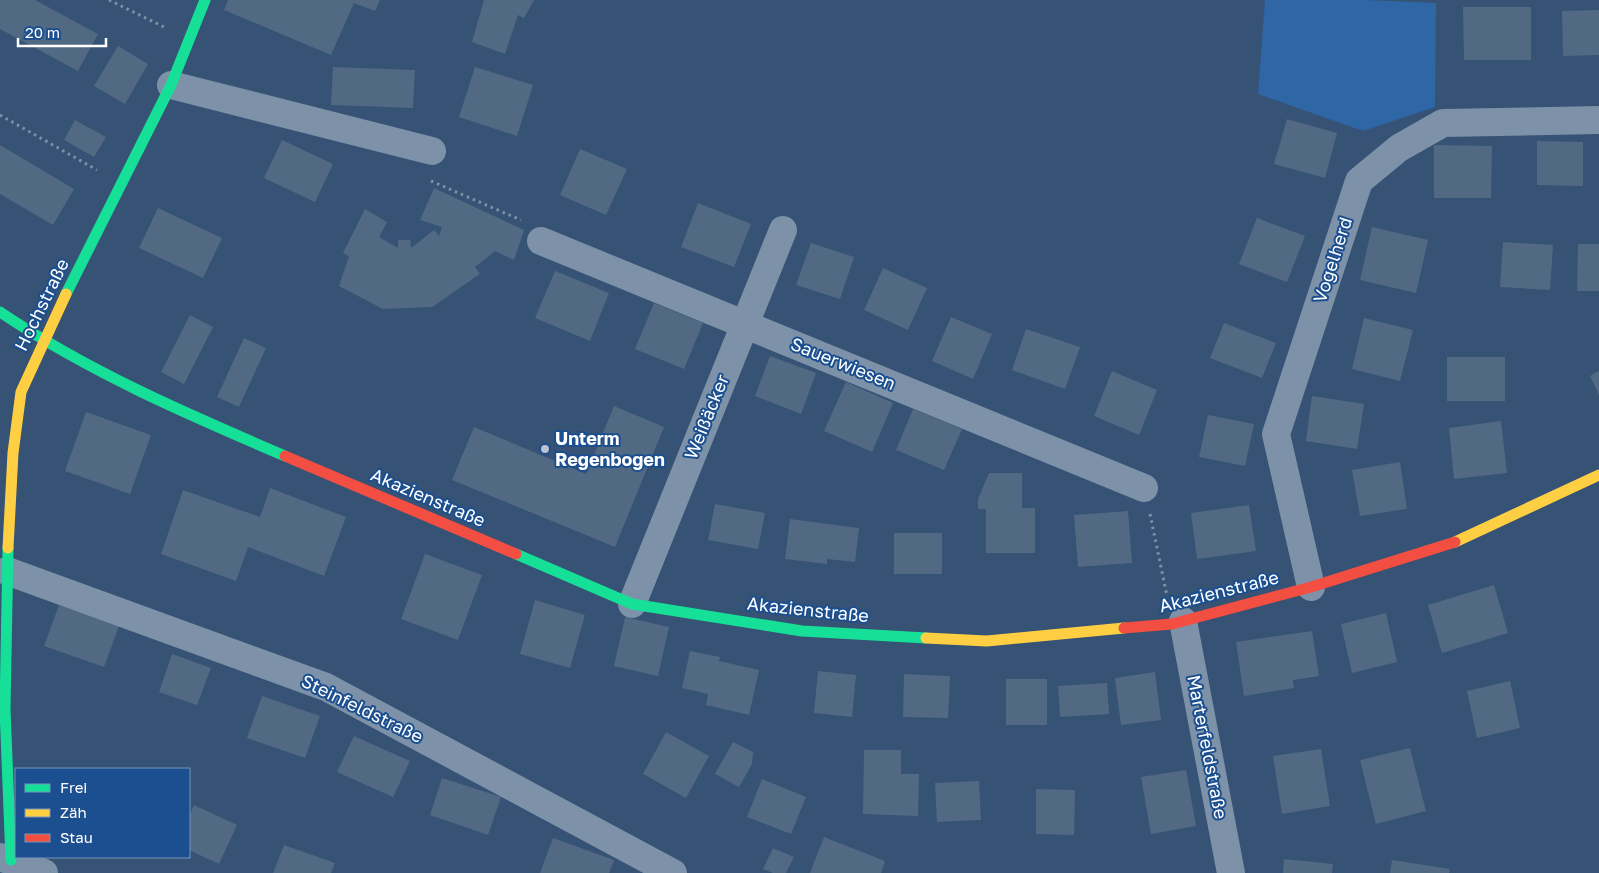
<svg xmlns="http://www.w3.org/2000/svg" width="1599" height="873" font-family="'Golos Text',sans-serif">
<style>
.green{fill:#2f66a5}
.building{fill:#526984}
.lines{fill:none;stroke-linecap:round;stroke-linejoin:round}
.path{stroke:#7d92a8;stroke-width:3;stroke-dasharray:2.5 4;stroke-linecap:butt}
.street{stroke:#7d92a8;stroke-width:28}
.fast{stroke:#16e098;stroke-width:11}
.slow{stroke:#ffcf43;stroke-width:11}
.jam{stroke:#f24e42;stroke-width:11}
.poi-dot{fill:#b9c2ce;stroke:#1b4f8f;stroke-width:2}
.labels{text-anchor:middle;stroke-width:4;stroke-linejoin:round;paint-order:stroke}
.street-label{font-size:18px;fill:#fff;stroke:#1b4f8f}
.poi-label{font-size:18px;font-weight:bold;fill:#fff;stroke:#1b4f8f;text-anchor:start}
</style>
<rect width="100%" height="100%" fill="#365274"/>
<path class="green" d="M 1265,0 L 1365,0 L 1436,3 L 1435,107 L 1363,131 L 1258,94 Z"/>
<g class="building">
<path d="M 0,0 L 35,0 L 98,34 L 78,71 L 0,29 Z"/>
<path d="M 228,0 L 380,0 L 375,11 L 354,3 L 331,55 L 224,10 Z"/>
<path d="M 484,0 L 534,0 L 524,18 L 518,15 L 505,54 L 472,42 Z"/>
<path d="M 1463,7 L 1531,7 L 1531,60 L 1464,60 Z"/>
<path d="M 1599,10 L 1599,55 L 1563,56 L 1562,11 Z"/>
<path d="M 118,46 L 148,64 L 125,104 L 94,86 Z"/>
<path d="M 333,67 L 415,70 L 413,108 L 331,105 Z"/>
<path d="M 475,67 L 533,85 L 517,136 L 459,117 Z"/>
<path d="M 1287,119 L 1337,133 L 1325,178 L 1274,164 Z"/>
<path d="M 75,120 L 106,137 L 94,157 L 64,140 Z"/>
<path d="M 282,140 L 333,164 L 315,202 L 264,178 Z"/>
<path d="M 1537,141 L 1583,142 L 1583,186 L 1537,185 Z"/>
<path d="M 0,145 L 74,189 L 53,225 L 0,194 Z"/>
<path d="M 1434,145 L 1492,146 L 1491,198 L 1434,198 Z"/>
<path d="M 580,149 L 627,169 L 606,215 L 560,195 Z"/>
<path d="M 434,188 L 524,230 L 514,260 L 495,251 L 475,267 L 480,274 L 432,307 L 383,309 L 339,286 L 349,256 L 343,253 L 365,209 L 387,222 L 379,237 L 398,248 L 398,240 L 410,240 L 411,248 L 434,230 L 439,236 L 442,227 L 420,220 Z"/>
<path d="M 698,203 L 751,224 L 734,267 L 681,247 Z"/>
<path d="M 158,208 L 222,238 L 203,278 L 139,248 Z"/>
<path d="M 1257,218 L 1305,236 L 1287,282 L 1239,264 Z"/>
<path d="M 1372,227 L 1428,240 L 1416,293 L 1360,280 Z"/>
<path d="M 1503,242 L 1553,245 L 1550,290 L 1500,287 Z"/>
<path d="M 811,243 L 854,257 L 840,299 L 796,285 Z"/>
<path d="M 1578,244 L 1599,244 L 1599,291 L 1577,291 Z"/>
<path d="M 883,268 L 927,288 L 908,330 L 864,310 Z"/>
<path d="M 555,271 L 609,293 L 590,341 L 535,318 Z"/>
<path d="M 654,303 L 703,323 L 684,369 L 635,349 Z"/>
<path d="M 190,315 L 213,327 L 184,384 L 161,372 Z"/>
<path d="M 951,317 L 992,334 L 973,379 L 932,361 Z"/>
<path d="M 1364,318 L 1413,330 L 1400,381 L 1352,369 Z"/>
<path d="M 1224,323 L 1276,343 L 1262,378 L 1210,358 Z"/>
<path d="M 1026,329 L 1080,347 L 1065,389 L 1012,370 Z"/>
<path d="M 244,338 L 266,348 L 239,407 L 217,397 Z"/>
<path d="M 770,356 L 816,373 L 801,414 L 755,396 Z"/>
<rect x="1447" y="357" width="58" height="44"/>
<path d="M 1112,371 L 1157,390 L 1139,435 L 1094,416 Z"/>
<path d="M 1599,371 L 1599,395 L 1590,376 Z"/>
<path d="M 846,382 L 893,403 L 872,452 L 824,431 Z"/>
<path d="M 1312,396 L 1364,404 L 1357,449 L 1306,441 Z"/>
<path d="M 614,406 L 664,427 L 615,547 L 452,480 L 474,427 L 586,474 Z"/>
<path d="M 913,409 L 962,429 L 944,470 L 896,450 Z"/>
<path d="M 86,412 L 151,435 L 130,494 L 65,471 Z"/>
<path d="M 1208,415 L 1254,424 L 1245,466 L 1199,457 Z"/>
<path d="M 1501,421 L 1507,473 L 1454,479 L 1449,428 Z"/>
<path d="M 1400,462 L 1407,509 L 1360,516 L 1352,470 Z"/>
<path d="M 989,473 L 1022,473 L 1022,508 L 1035,508 L 1035,553 L 986,553 L 986,509 L 978,509 L 978,499 Z"/>
<path d="M 270,488 L 346,517 L 324,576 L 248,547 L 236,581 L 161,554 L 183,490 L 260,517 Z"/>
<path d="M 715,504 L 765,513 L 758,549 L 708,540 Z"/>
<path d="M 1249,505 L 1256,551 L 1197,559 L 1191,513 Z"/>
<path d="M 1128,511 L 1132,563 L 1078,567 L 1074,515 Z"/>
<path d="M 790,519 L 859,528 L 855,562 L 827,559 L 827,564 L 785,559 Z"/>
<rect x="894" y="533" width="48" height="41"/>
<path d="M 425,554 L 482,575 L 458,640 L 401,619 Z"/>
<path d="M 1494,585 L 1508,633 L 1442,653 L 1428,605 Z"/>
<path d="M 535,600 L 585,615 L 570,668 L 520,654 Z"/>
<path d="M 59,605 L 119,626 L 104,667 L 44,646 Z"/>
<path d="M 1386,613 L 1397,662 L 1352,673 L 1341,624 Z"/>
<path d="M 625,617 L 669,627 L 658,676 L 614,666 Z"/>
<path d="M 1312,631 L 1319,676 L 1293,680 L 1294,688 L 1244,696 L 1236,642 Z"/>
<path d="M 690,651 L 720,657 L 719,661 L 759,670 L 749,715 L 706,705 L 708,694 L 682,688 Z"/>
<path d="M 172,654 L 211,668 L 197,705 L 159,692 Z"/>
<path d="M 818,671 L 856,675 L 852,717 L 814,713 Z"/>
<path d="M 1155,672 L 1161,720 L 1121,725 L 1115,678 Z"/>
<path d="M 904,674 L 950,676 L 948,718 L 903,717 Z"/>
<rect x="1006" y="679" width="41" height="46"/>
<path d="M 1510,681 L 1520,728 L 1477,738 L 1467,691 Z"/>
<path d="M 1107,683 L 1109,714 L 1060,717 L 1058,686 Z"/>
<path d="M 262,696 L 320,716 L 305,758 L 247,738 Z"/>
<path d="M 666,732 L 709,756 L 686,798 L 643,774 Z"/>
<path d="M 354,736 L 410,761 L 393,797 L 337,772 Z"/>
<path d="M 733,742 L 753,752 L 752,764 L 739,787 L 715,774 Z"/>
<path d="M 1410,748 L 1426,811 L 1376,824 L 1360,760 Z"/>
<path d="M 1321,749 L 1330,806 L 1282,814 L 1273,756 Z"/>
<path d="M 864,750 L 901,750 L 901,774 L 919,774 L 918,816 L 863,814 Z"/>
<path d="M 1186,770 L 1196,826 L 1151,834 L 1141,777 Z"/>
<path d="M 442,778 L 501,797 L 488,835 L 430,815 Z"/>
<path d="M 762,779 L 806,797 L 791,834 L 747,817 Z"/>
<path d="M 979,781 L 981,820 L 937,822 L 935,783 Z"/>
<path d="M 1036,789 L 1075,790 L 1074,835 L 1036,834 Z"/>
<path d="M 194,805 L 237,825 L 219,864 L 189,850 L 189,817 Z"/>
<path d="M 824,837 L 885,861 L 881,873 L 810,873 Z"/>
<path d="M 553,838 L 614,860 L 609,873 L 540,873 Z"/>
<path d="M 284,845 L 335,863 L 331,873 L 273,873 Z"/>
<path d="M 773,848 L 794,857 L 786,873 L 773,873 L 763,869 Z"/>
<path d="M 1284,859 L 1333,864 L 1332,873 L 1283,873 Z"/>
<path d="M 1392,860 L 1450,869 L 1449,873 L 1390,873 Z"/>
</g>
<g class="lines">
<g class="path">
<path d="M 109,0 L 164,27"/>
<path d="M 0,115 L 97,170"/>
<path d="M 431,181 L 521,220"/>
<path d="M 1150,514 L 1167,596"/>
</g>
<g class="street">
<path d="M 171,85 L 432,151"/>
<path d="M 541,241 L 1144,488"/>
<path d="M 7,571 L 326,687 L 673,873"/>
<path d="M 1311,587 L 1276,434 L 1359,181 L 1399,148 L 1443,123 L 1599,120"/>
<path d="M 632,604 L 783,230"/>
<path d="M 1183,621 L 1231,873"/>
<path d="M 0,857 L 44,873"/>
</g>
<g class="fast">
<path d="M 66,294 L 171,85 L 205,0"/>
<path d="M 0,312 C 89,372 187,414 285,456"/>
<path d="M 8,548 L 5,709 L 11,860"/>
<path d="M 516,554 L 632,604 L 802,631 L 926,638"/>
</g>
<g class="slow">
<path d="M 1455,542 L 1599,475"/>
<path d="M 8,548 L 13,453 L 21,392 L 66,294"/>
<path d="M 926,638 L 987,641 L 1124,628"/>
</g>
<g class="jam">
<path d="M 285,456 L 516,554"/>
<path d="M 1124,628 L 1172,624 L 1311,587 L 1455,542"/>
</g>
</g>
<circle class="poi-dot" cx="545" cy="449" r="5"/>
<g class="labels">
<g class="street-label">
<text transform="translate(1333 260) rotate(-72)" y="6">Vogelherd</text>
<text transform="translate(42 305) rotate(-64)" y="6">Hochstraße</text>
<text transform="translate(843 364) rotate(22)" y="6">Sauerwiesen</text>
<text transform="translate(707 417) rotate(-68)" y="6">Weißäcker</text>
<text transform="translate(428 498) rotate(23)" y="6">Akazienstraße</text>
<text transform="translate(1219 592) rotate(-14)" y="6">Akazienstraße</text>
<text transform="translate(808 610) rotate(6)" y="6">Akazienstraße</text>
<text transform="translate(362 709) rotate(26)" y="6">Steinfeldstraße</text>
<text transform="translate(1207 747) rotate(79)" y="6">Marterfeldstraße</text>
</g>
<g class="poi-label">
<text x="555" y="445">Unterm<tspan x="555" dy="21">Regenbogen</tspan></text>
</g>
</g>
<rect x="15" y="768" width="175" height="90" fill="#1b4f8f" stroke="#7695bc"/>
<rect x="25" y="784" width="25" height="8" fill="#16e098" stroke="#7695bc"/>
<text x="60" y="793" font-size="15" fill="#ffffff">Frei</text>
<rect x="25" y="809" width="25" height="8" fill="#ffcf43" stroke="#7695bc"/>
<text x="60" y="818" font-size="15" fill="#ffffff">Zäh</text>
<rect x="25" y="834" width="25" height="8" fill="#f24e42" stroke="#7695bc"/>
<text x="60" y="843" font-size="15" fill="#ffffff">Stau</text>
<path d="M18 38v8h88v-8" fill="none" stroke="#ffffff" stroke-width="2.5"/>
<text x="25" y="38" font-size="15" fill="#ffffff" stroke="#1b4f8f" stroke-width="4" paint-order="stroke">20 m</text>
</svg>
